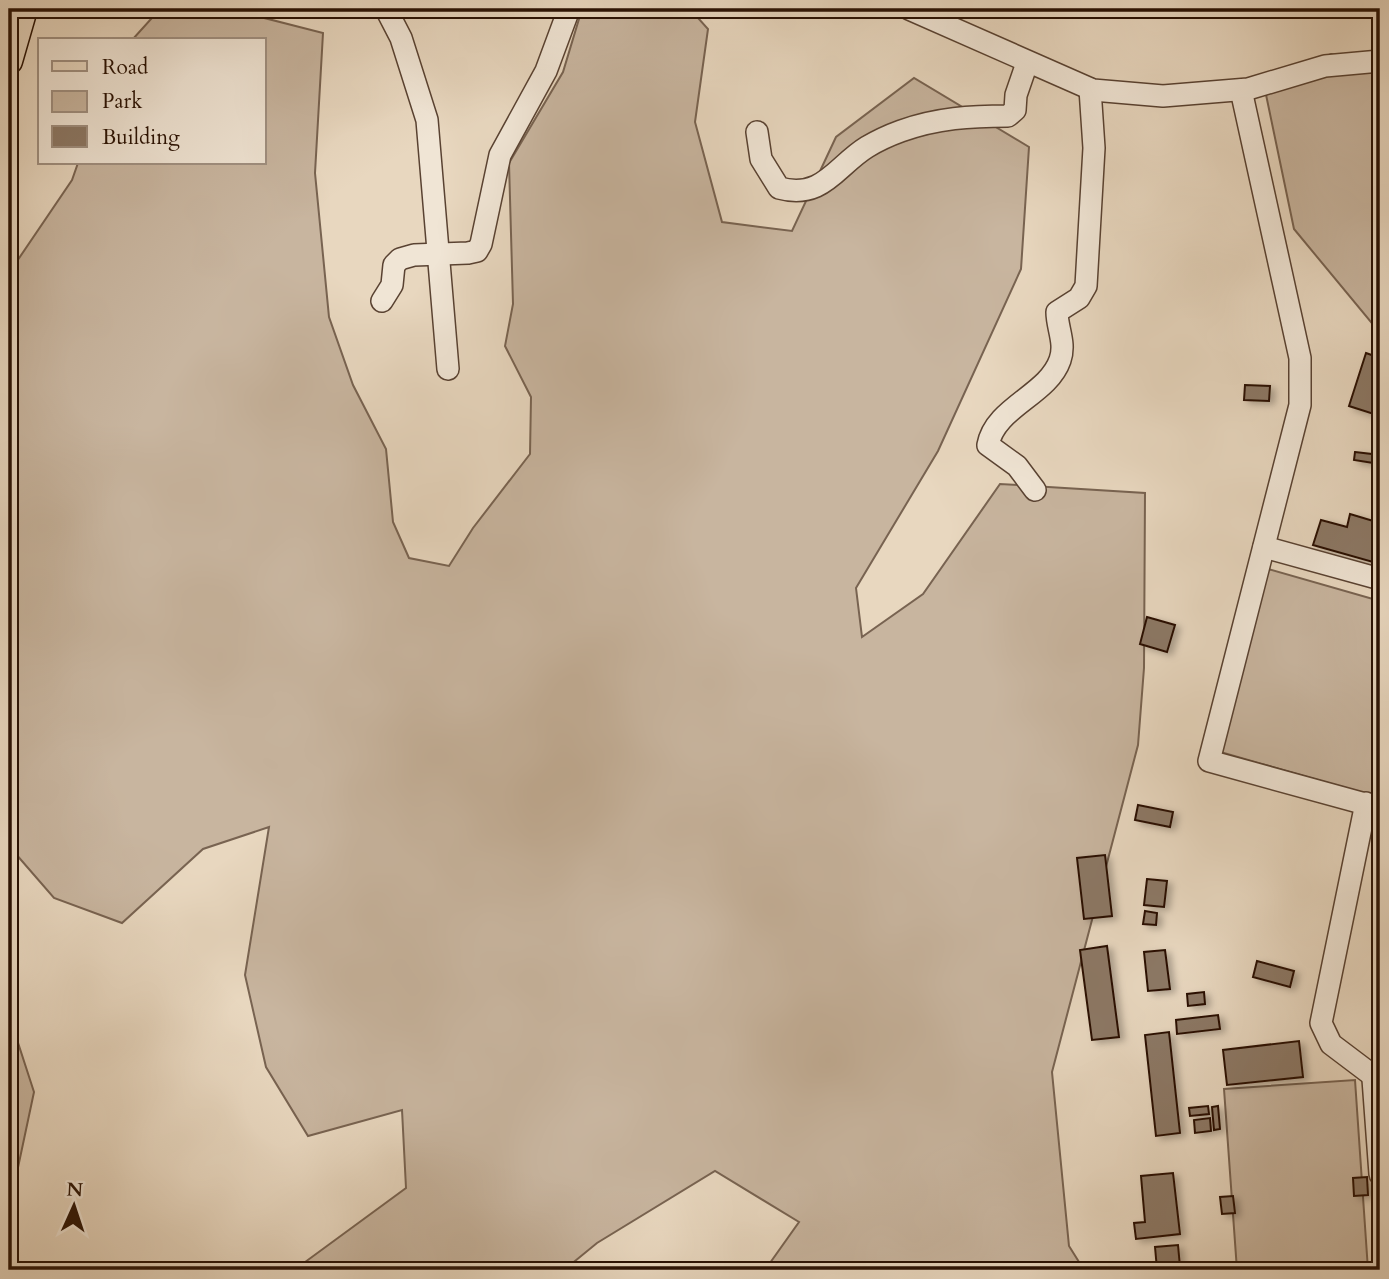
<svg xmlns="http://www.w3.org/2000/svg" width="1389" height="1279" font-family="Cardo,serif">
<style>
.green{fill:#c8b59f;stroke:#786351;stroke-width:2}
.building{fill:#8c7865;stroke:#291103;stroke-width:2;filter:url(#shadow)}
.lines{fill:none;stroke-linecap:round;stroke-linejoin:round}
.minor-casing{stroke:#594232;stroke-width:24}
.major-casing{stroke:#291103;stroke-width:29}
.minor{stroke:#f0e5d5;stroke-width:21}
.major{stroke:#e8d7bf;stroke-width:26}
</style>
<defs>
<filter id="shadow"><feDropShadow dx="5" dy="3" stdDeviation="3.5" flood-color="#0004"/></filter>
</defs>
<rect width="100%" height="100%" fill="#e8d7bf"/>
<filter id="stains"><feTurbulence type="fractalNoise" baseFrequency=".00286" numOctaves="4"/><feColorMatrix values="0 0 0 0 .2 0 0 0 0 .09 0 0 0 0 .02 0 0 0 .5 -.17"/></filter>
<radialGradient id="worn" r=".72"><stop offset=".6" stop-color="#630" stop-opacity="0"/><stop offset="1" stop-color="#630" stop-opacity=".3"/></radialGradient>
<g class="green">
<path d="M 160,9 L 229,9 L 323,33 L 315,173 L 329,317 L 353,385 L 386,449 L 393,522 L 409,558 L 449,566 L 473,528 L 530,454 L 531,397 L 505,346 L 513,304 L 509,163 L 563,72 L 582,9 L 690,9 L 708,29 L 695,122 L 722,222 L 792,231 L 836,137 L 914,78 L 1029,147 L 1021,269 L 938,451 L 856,588 L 862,637 L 923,594 L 1000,484 L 1145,493 L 1144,668 L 1138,745 L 1052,1072 L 1069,1246 L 1084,1270 L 765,1270 L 799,1222 L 715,1171 L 597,1243 L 564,1270 L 303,1270 L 301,1265 L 406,1188 L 402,1110 L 308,1136 L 266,1067 L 245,975 L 269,827 L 203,849 L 122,923 L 54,898 L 15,853 L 9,858 L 9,273 L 72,180 L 78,163 L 264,163 L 264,40 L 132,40 Z"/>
<path d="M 1331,54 L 1380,65 L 1380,333 L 1294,229 L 1264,85 Z"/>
<path d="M 1268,569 L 1380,601 L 1380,798 L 1217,751 Z"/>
<path d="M 9,1015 L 34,1092 L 16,1177 L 9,1182 Z"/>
<path d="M 1355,1080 L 1368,1270 L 1237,1270 L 1224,1089 Z"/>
</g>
<g class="building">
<path d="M 1366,353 L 1380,358 L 1380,416 L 1349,406 Z"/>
<path d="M 1245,385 L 1270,386 L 1269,401 L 1244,400 Z"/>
<path d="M 1355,452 L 1380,455 L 1380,464 L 1354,460 Z"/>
<path d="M 1350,514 L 1380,523 L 1380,564 L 1313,545 L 1321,520 L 1347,527 Z"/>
<path d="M 1147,617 L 1175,625 L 1167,652 L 1140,644 Z"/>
<path d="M 1138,805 L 1173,812 L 1170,827 L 1135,820 Z"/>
<path d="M 1105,855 L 1112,916 L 1084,919 L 1077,858 Z"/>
<path d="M 1147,879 L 1167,881 L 1164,907 L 1144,905 Z"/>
<path d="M 1145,911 L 1157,913 L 1156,925 L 1143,924 Z"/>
<path d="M 1107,946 L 1119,1037 L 1092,1040 L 1080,950 Z"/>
<path d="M 1165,950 L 1170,989 L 1148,991 L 1144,952 Z"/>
<path d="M 1257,961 L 1294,971 L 1290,987 L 1253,977 Z"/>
<path d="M 1204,992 L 1205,1004 L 1188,1006 L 1187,994 Z"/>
<path d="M 1218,1015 L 1220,1029 L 1177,1034 L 1176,1020 Z"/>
<path d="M 1169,1032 L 1180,1133 L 1156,1136 L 1145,1035 Z"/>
<path d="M 1299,1041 L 1303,1077 L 1227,1085 L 1223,1050 Z"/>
<path d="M 1208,1106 L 1209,1114 L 1190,1116 L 1189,1108 Z"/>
<path d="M 1218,1106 L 1220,1129 L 1214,1130 L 1212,1107 Z"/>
<path d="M 1210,1118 L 1211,1131 L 1195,1133 L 1194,1120 Z"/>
<path d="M 1173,1173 L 1180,1234 L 1136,1239 L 1134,1223 L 1145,1222 L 1141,1176 Z"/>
<path d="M 1367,1177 L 1368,1195 L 1354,1196 L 1353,1178 Z"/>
<path d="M 1233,1196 L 1235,1213 L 1222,1214 L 1220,1197 Z"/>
<path d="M 1178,1245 L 1180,1267 L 1157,1269 L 1155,1247 Z"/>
</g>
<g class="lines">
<defs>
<g id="minor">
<path d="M 386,9 L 401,38 L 427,120 L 448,369"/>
<path d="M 909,9 L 1093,90 L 1163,96 L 1248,89 L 1325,66 L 1380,61"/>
<path d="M 1241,90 L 1300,358 L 1300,405 L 1209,761 L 1380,808"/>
<path d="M 757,132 L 761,159 L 779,188 C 823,200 836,166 867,147 C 877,141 890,135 901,131 C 937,118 971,116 1008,116 L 1015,110 L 1016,95 L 1027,63"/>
<path d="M 382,301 L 392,285 L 394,265 L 400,259 L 414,255 L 468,253 L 477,251 L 481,244 L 500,155 L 546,71 L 569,9"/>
<path d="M 1035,490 L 1017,466 L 988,445 C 995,407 1048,395 1060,360 C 1066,343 1057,328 1057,312 L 1079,298 L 1086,286 L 1094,148 L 1090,89"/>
<path d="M 1264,547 L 1380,579"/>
<path d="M 1366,803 L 1321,1023 L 1331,1044 L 1380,1081"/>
<path d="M 1373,1079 L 1380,1174"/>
</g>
<path id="major" d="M 9,61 L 24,9"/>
</defs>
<use href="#minor" class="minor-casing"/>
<use href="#major" class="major-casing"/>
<use href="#minor" class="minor"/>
<use href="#major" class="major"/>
</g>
<rect width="1389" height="1279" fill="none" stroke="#e8d7bf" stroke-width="35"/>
<rect x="10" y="10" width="1368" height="1258" fill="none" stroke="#291103" stroke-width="3.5"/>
<rect x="18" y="18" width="1354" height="1244" fill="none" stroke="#291103" stroke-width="2"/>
<rect x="38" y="38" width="228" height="126" fill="#f0e5d5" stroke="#a09081" stroke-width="2"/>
<rect x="52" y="61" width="35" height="10" fill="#e8d7bf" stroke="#a09081" stroke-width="2"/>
<text x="102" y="74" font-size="21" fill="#291103">Road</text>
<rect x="52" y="91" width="35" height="21" fill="#c8b59f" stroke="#a09081" stroke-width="2"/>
<text x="102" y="108" font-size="21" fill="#291103">Park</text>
<rect x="52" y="126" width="35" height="21" fill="#8c7865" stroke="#a09081" stroke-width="2"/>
<text x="102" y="144" font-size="21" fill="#291103">Building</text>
<g transform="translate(74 1206) rotate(3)" stroke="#f0e5d5" stroke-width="5" paint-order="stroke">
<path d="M0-5L12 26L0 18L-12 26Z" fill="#291103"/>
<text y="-10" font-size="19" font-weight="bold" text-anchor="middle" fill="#291103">N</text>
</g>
<rect width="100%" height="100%" filter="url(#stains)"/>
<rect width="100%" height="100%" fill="url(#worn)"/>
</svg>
